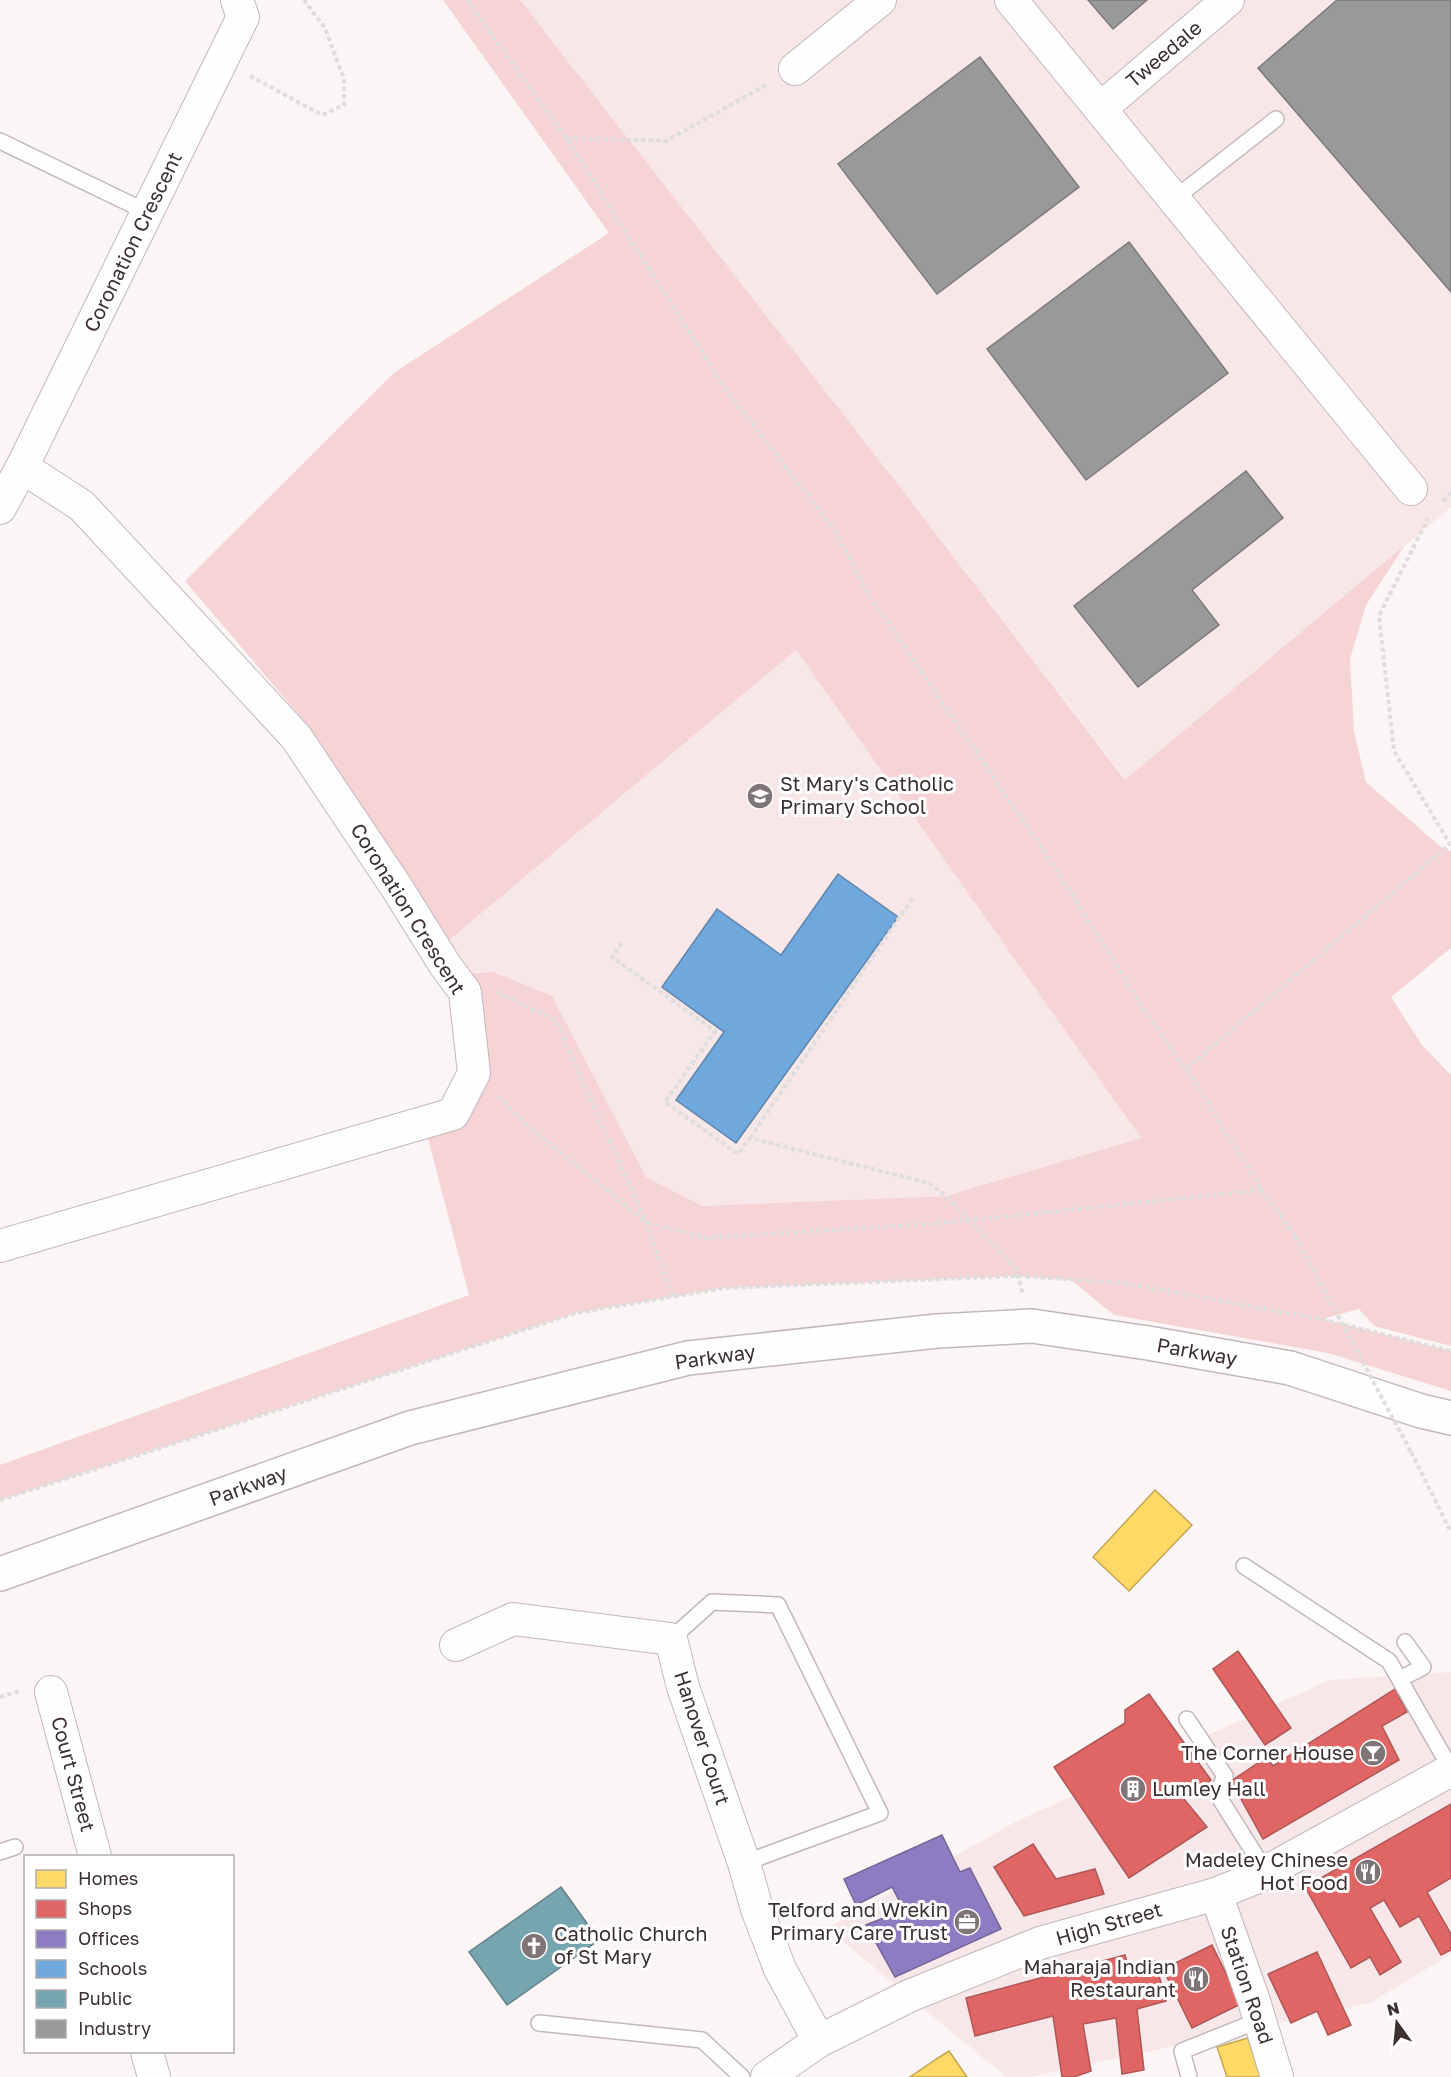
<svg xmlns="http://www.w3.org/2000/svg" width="1451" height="2077" font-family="'Golos Text',sans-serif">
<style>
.built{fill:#f7e7e8}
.green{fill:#f6d4d6}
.homes{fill:#ffd966;stroke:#c4a656;stroke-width:1.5}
.shops{fill:#e06666;stroke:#af5656;stroke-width:1.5}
.offices{fill:#8e7cc3;stroke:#756597;stroke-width:1.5}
.schools{fill:#6fa8dc;stroke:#6084a9;stroke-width:1.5}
.public{fill:#76a5af;stroke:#658289;stroke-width:1.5}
.industry{fill:#999;stroke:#7d7a7a;stroke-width:1.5}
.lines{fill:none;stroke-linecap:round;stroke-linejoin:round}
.lane-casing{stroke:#c2b8b9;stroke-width:18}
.street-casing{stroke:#c2b8b9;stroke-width:34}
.secondary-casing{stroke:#c2b8b9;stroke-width:36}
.path{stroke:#dfdddd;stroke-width:4;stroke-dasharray:4.5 3;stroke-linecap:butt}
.lane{stroke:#fffefe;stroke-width:15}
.street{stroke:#fffefe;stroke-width:32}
.secondary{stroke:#fffefe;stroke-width:33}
.path-bridge{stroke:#dfdddd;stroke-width:4;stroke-dasharray:4.5 3;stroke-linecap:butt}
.labels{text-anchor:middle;stroke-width:6;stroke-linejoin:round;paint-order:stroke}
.street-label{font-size:20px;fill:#3c3031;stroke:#fff}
.poi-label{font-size:20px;fill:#3c3031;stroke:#fff;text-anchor:end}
</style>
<rect width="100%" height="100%" fill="#fcf5f5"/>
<g class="built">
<path d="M 520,0 L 1451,0 L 1451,507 L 1126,780 L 900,487 Z"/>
<path d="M 796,650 L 1141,1138 L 946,1196 L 702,1206 L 646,1177 L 552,996 L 469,974 L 447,942 Z"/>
<path d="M 1451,1672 L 1451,1954 L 1370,2003 L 1031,2077 L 1006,2077 L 827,1928 L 1017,1821 L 1330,1680 Z"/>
</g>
<path class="green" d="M 443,0 L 520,0 L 900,487 L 1125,780 L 1405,545 L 1366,605 L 1350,659 L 1354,731 L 1366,782 L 1441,847 L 1451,851 L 1451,948 L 1391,997 L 1422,1045 L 1451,1075 L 1451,1346 L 1374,1326 L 1359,1309 L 1322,1319 L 1451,1351 L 1451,1391 L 1328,1353 L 1114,1315 L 1071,1280 L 1017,1276 L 724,1288 L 576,1313 L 0,1500 L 0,1465 L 469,1295 L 426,1131 L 461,1119 L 469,974 L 493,972 L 552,996 L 646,1177 L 702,1206 L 946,1196 L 1141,1138 L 796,650 L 447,942 L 310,728 L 185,581 L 395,372 L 609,233 Z"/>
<g class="homes">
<path d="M 1155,1490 L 1192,1525 L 1129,1591 L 1093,1557 Z"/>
<path d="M 1248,2038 L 1260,2077 L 1227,2077 L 1217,2047 Z"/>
<path d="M 949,2051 L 967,2077 L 910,2077 L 938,2058 Z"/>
</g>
<g class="shops">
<path d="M 1238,1651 L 1291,1728 L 1265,1745 L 1213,1669 Z"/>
<path d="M 1395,1689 L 1407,1712 L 1382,1726 L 1399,1760 L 1263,1839 L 1231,1781 L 1267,1757 L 1273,1766 Z"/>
<path d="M 1149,1694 L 1211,1780 L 1184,1799 L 1207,1827 L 1129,1878 L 1054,1767 L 1125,1723 L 1125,1710 Z"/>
<path d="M 1451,1804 L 1451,1878 L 1427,1892 L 1451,1934 L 1451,1950 L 1441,1955 L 1419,1916 L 1400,1927 L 1384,1900 L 1370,1908 L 1401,1962 L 1380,1975 L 1370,1957 L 1351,1968 L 1305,1887 Z"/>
<path d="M 1033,1844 L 1056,1879 L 1095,1869 L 1104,1894 L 1024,1916 L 994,1867 Z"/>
<path d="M 1212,1945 L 1241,2004 L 1192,2028 L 1163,1969 Z"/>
<path d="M 1317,1952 L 1351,2025 L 1328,2035 L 1317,2011 L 1291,2023 L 1268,1974 Z"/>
<path d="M 1125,1955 L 1128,1967 L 1155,1961 L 1166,2001 L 1137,2009 L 1144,2070 L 1122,2074 L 1116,2018 L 1083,2024 L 1091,2071 L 1074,2077 L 1062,2077 L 1053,2016 L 975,2036 L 966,1998 Z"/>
</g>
<path class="offices" d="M 942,1835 L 960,1872 L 970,1868 L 1001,1929 L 895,1977 L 866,1925 L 904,1910 L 892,1887 L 856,1905 L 844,1879 Z"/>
<path class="schools" d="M 838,874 L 898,917 L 736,1143 L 676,1100 L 724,1032 L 662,987 L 717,909 L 781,955 Z"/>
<path class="public" d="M 561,1887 L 599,1940 L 507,2005 L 469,1952 Z"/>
<g class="industry">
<path d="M 1088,0 L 1147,0 L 1113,29 Z"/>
<path d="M 1337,0 L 1451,0 L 1451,292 L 1258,68 Z"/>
<path d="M 980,57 L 1079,187 L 937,294 L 838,164 Z"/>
<path d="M 1129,242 L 1228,373 L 1086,480 L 987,349 Z"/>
<path d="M 1246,471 L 1283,518 L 1192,590 L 1219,625 L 1138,687 L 1074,606 Z"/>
</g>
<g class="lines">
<defs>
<g id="lane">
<path d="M 0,141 L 147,212"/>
<path d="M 1174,199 L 1276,119"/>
<path d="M 1244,1566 L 1389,1661 L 1451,1769"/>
<path d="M 671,1639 L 712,1602 L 778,1605 L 880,1813 L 744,1863"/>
<path d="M 1400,1679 L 1423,1667 L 1405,1642"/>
<path d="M 1187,1719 L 1225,1776 L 1217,1794 L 1266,1872"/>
<path d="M 0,1852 L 15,1847"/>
<path d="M 539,2023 L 702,2040 L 742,2077"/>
<path d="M 1189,2077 L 1182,2051 L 1260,2020"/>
</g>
<g id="street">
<path d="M 1011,0 L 1411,489"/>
<path d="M 795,69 L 880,0"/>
<path d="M 1100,109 L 1228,0"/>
<path d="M 0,508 L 22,467 L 243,17 L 237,0"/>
<path d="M 0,1246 L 453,1114 L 474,1073 L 465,992 L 445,965 L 397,888 L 296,737 L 82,506 L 22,467"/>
<path d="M 456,1645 L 513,1619 L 671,1639 L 683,1687 L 744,1863 L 757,1909 L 780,1969 L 819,2041"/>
<path d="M 51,1692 L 95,1856"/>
<path d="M 1216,1894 L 1254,2001 L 1277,2077"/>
<path d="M 147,2052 L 154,2077"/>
<path d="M 767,2077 L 819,2041 L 909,1996 L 1040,1943 L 1216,1894 L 1255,1878 L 1451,1770"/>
</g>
<path id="secondary" d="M 0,1574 L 410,1428 L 688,1358 L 937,1331 L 1032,1326 L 1148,1343 L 1290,1368 L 1421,1411 L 1451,1418"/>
</defs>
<use href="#lane" class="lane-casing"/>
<use href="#street" class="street-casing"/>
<use href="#secondary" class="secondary-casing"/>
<g class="path">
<path d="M 467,0 L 566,138 L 726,390 L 834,529 L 872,600 L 1047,855 L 1143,1008 L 1186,1069 L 1262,1190 L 1295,1236"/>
<path d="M 250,76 L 322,115 L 344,105 L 344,79 L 325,28 L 304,0"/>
<path d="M 566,138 L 666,141 L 766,85"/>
<path d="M 1443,501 L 1451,493"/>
<path d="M 622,943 L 612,957 L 715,1031 L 665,1102 L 738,1154 L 750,1138 L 929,1183 L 946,1196 L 1015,1267 L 1023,1294"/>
<path d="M 497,992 L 555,1020 L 646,1222 L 673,1297"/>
<path d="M 1186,1069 L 1450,844 L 1394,751 L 1379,616 L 1428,518"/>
<path d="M 498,1096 L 523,1122 L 646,1222 L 705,1238 L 942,1223 L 1262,1190"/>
<path d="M 750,1138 L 914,896"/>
<path d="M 1411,1452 L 1451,1532"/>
<path d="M 0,1500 L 576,1313 L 724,1288 L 1017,1276 L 1123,1283 L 1321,1319 L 1451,1351"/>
<path d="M 0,1697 L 19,1691"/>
</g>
<use href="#lane" class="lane"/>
<use href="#street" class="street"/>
<use href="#secondary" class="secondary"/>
<path class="path-bridge" d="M 1295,1236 L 1411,1452"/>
</g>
<defs>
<symbol id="school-disc" viewBox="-11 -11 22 22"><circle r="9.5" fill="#7f7576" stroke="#fff"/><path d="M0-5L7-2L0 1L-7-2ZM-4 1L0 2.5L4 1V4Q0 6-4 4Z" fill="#fff"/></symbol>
<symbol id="bar-disc" viewBox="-11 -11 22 22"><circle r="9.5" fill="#7f7576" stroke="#fff"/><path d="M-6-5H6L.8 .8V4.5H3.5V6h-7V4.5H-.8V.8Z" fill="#fff"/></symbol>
<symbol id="building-disc" viewBox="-11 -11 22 22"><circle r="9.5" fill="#7f7576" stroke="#fff"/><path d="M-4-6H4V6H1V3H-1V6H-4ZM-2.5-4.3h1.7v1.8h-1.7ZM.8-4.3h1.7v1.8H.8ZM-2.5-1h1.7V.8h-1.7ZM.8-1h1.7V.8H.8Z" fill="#fff"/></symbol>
<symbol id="restaurant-disc" viewBox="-11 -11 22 22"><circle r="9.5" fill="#7f7576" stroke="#fff"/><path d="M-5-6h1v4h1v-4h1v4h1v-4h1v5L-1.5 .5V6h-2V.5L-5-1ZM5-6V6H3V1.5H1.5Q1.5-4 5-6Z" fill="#fff"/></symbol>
<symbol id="office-disc" viewBox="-11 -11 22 22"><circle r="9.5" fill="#7f7576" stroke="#fff"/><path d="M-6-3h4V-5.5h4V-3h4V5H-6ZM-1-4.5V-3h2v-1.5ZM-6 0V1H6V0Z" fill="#fff"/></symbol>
<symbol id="church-disc" viewBox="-11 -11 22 22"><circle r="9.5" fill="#7f7576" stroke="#fff"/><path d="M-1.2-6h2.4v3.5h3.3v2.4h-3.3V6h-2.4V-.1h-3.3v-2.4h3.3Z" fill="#fff"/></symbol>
</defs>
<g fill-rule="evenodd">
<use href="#school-disc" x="745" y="781" width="30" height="30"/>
<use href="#bar-disc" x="1358" y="1738" width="30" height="30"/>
<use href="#building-disc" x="1118" y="1774" width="30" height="30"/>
<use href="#restaurant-disc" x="1353" y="1857" width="30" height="30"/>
<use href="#office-disc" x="952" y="1907" width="30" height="30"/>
<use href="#church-disc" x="519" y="1931" width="30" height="30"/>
<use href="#restaurant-disc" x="1181" y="1964" width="30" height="30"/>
</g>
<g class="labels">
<g class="street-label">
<text transform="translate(1164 54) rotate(-40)" y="7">Tweedale</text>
<text transform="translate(133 242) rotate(-64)" y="7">Coronation Crescent</text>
<text transform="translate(408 909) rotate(58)" y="7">Coronation Crescent</text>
<text transform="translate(1197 1352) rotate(10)" y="7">Parkway</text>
<text transform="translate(715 1357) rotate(-8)" y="7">Parkway</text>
<text transform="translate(248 1486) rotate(-20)" y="7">Parkway</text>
<text transform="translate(702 1738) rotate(72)" y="7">Hanover Court</text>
<text transform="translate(73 1774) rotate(75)" y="7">Court Street</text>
<text transform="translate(1109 1924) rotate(-16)" y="7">High Street</text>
<text transform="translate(1247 1985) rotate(71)" y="7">Station Road</text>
</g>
<g class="poi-label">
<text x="780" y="791" text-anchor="start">St Mary's Catholic<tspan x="780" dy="23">Primary School</tspan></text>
<text x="1354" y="1760">The Corner House</text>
<text x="1152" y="1796" text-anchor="start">Lumley Hall</text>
<text x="1348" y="1867">Madeley Chinese<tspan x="1348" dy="23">Hot Food</tspan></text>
<text x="948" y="1917">Telford and Wrekin<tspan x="948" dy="23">Primary Care Trust</tspan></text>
<text x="554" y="1941" text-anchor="start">Catholic Church<tspan x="554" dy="23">of St Mary</tspan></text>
<text x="1176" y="1974">Maharaja Indian<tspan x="1176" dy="23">Restaurant</tspan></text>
</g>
</g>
<rect x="24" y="1855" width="210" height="198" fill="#ffffff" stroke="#b1acad" stroke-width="1.5"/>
<rect x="36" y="1870" width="30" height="18" fill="#ffd966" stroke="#b1acad" stroke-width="1.5"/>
<text x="78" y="1885" font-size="18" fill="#3c3031">Homes</text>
<rect x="36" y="1900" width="30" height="18" fill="#e06666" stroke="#b1acad" stroke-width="1.5"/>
<text x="78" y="1915" font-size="18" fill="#3c3031">Shops</text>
<rect x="36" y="1930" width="30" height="18" fill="#8e7cc3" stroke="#b1acad" stroke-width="1.5"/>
<text x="78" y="1945" font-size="18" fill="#3c3031">Offices</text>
<rect x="36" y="1960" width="30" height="18" fill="#6fa8dc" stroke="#b1acad" stroke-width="1.5"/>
<text x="78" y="1975" font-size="18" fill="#3c3031">Schools</text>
<rect x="36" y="1990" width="30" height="18" fill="#76a5af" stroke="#b1acad" stroke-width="1.5"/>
<text x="78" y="2005" font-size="18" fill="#3c3031">Public</text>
<rect x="36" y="2020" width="30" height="18" fill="#999999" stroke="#b1acad" stroke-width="1.5"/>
<text x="78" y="2035" font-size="18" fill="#3c3031">Industry</text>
<g transform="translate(1397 2023) rotate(345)" stroke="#ffffff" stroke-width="4.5" paint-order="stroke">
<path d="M0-4.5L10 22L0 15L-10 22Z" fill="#3c3031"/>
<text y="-9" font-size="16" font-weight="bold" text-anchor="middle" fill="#3c3031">N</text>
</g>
</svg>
